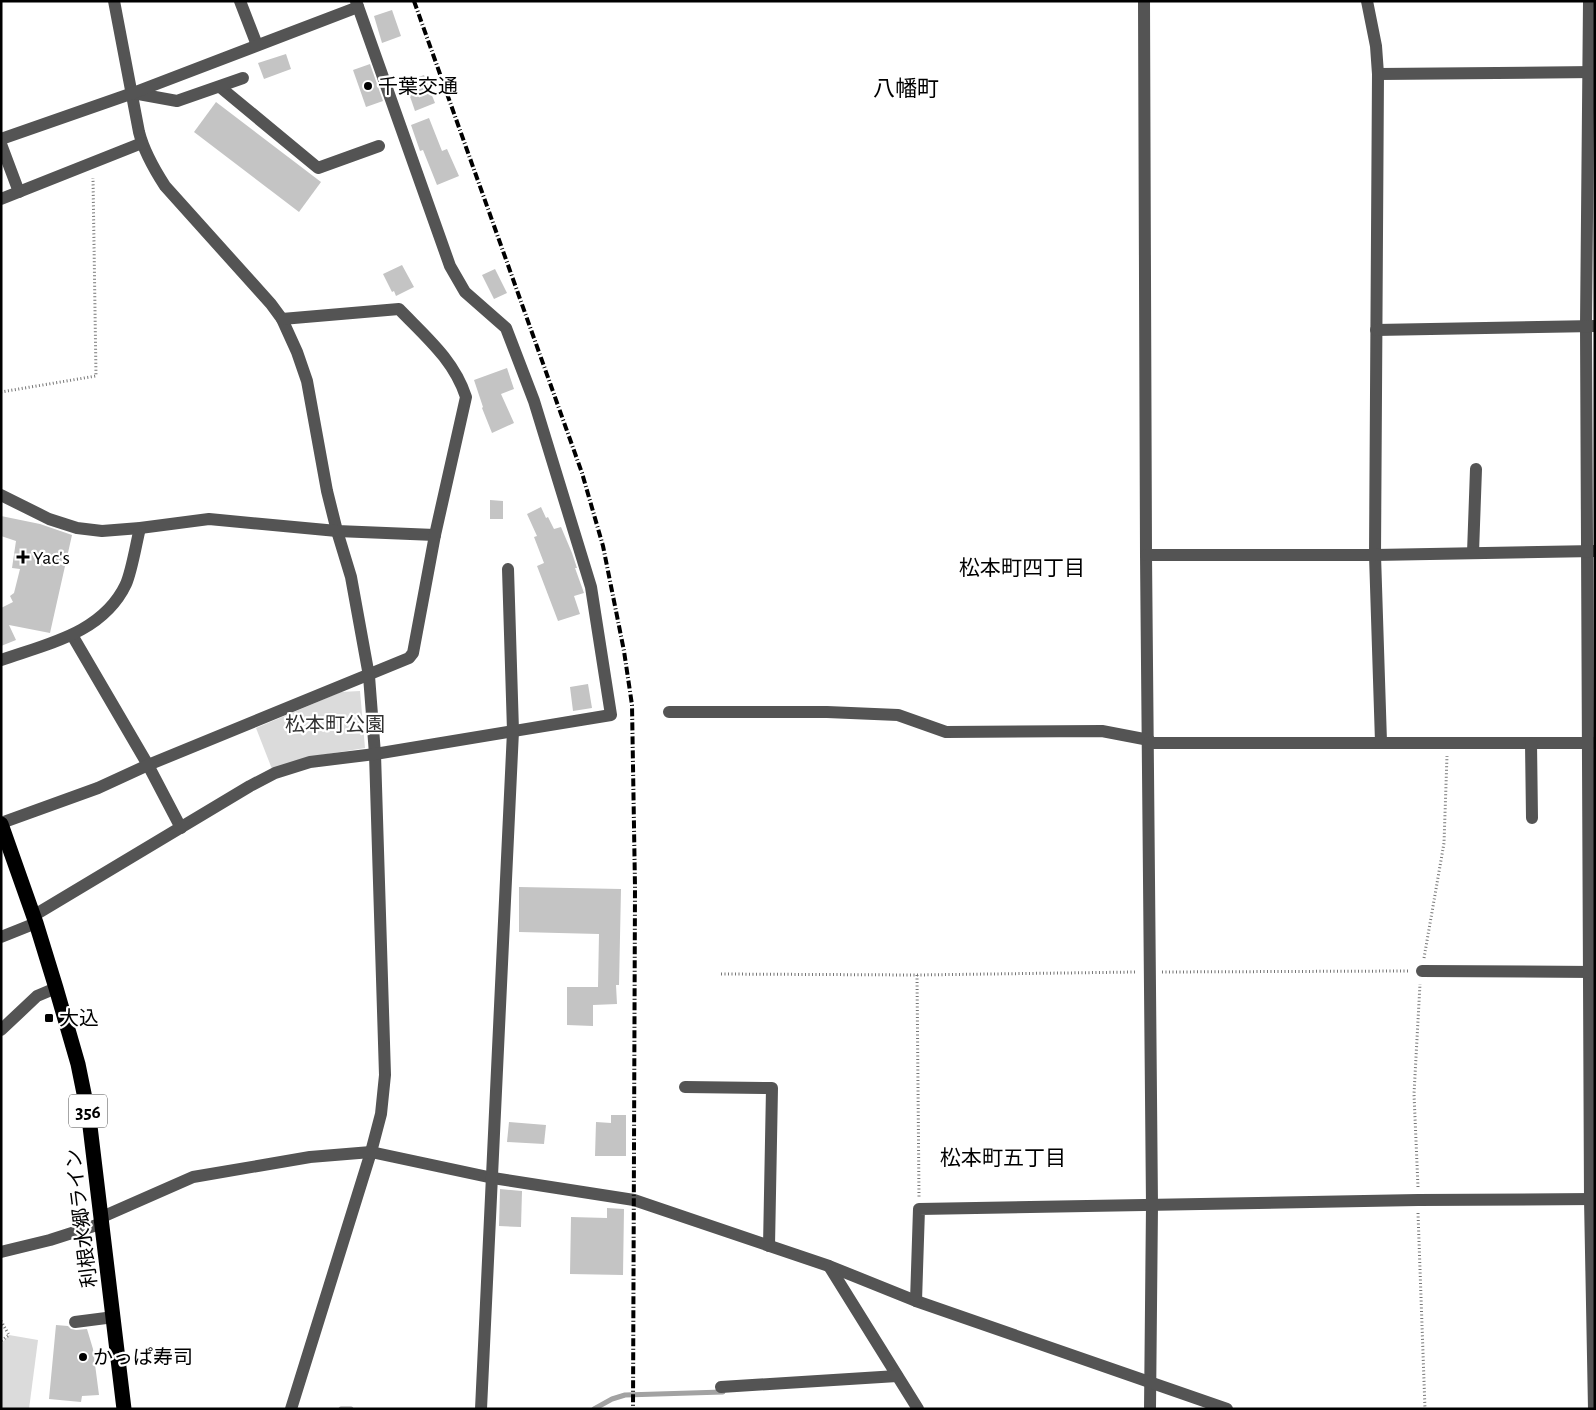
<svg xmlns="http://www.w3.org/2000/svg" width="1596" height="1410" font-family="'Alegreya Sans','Noto Sans JP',sans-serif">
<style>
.green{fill:#dbdbdb}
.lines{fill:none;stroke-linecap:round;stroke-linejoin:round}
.stream{stroke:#a2a2a2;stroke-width:5}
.building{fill:#c4c4c4}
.path{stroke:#767676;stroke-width:3;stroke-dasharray:1 2.5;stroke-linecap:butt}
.minor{stroke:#545454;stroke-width:12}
.highway{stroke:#000;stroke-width:15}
.rail{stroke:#000;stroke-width:4;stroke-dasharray:8 2.5 1 2.5;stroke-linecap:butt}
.poi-dot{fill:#000;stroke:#fff;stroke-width:2}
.labels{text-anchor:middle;stroke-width:4.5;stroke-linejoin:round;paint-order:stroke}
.shield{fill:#fff;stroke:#4c4c4c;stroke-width:1}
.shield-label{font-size:19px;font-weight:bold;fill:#000}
.poi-label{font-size:20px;fill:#000;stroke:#fff;text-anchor:start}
.park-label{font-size:20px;fill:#323232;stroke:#fff}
.street-label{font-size:20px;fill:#000;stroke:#fff}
.neighbourhood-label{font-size:21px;fill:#000;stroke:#fff}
.quarter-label{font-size:22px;fill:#000;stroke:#fff}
</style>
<rect width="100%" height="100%" fill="#fff"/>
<g class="green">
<path d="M 360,691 L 365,748 L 309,757 L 272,769 L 256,728 L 341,692 Z"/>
<path d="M 9,1335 L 38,1340 L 29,1409 L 1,1409 L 1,1344 Z"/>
</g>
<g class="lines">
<g class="stream">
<path d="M 341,1409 L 351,1409"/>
<path d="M 594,1409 L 612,1399 L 625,1395 L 723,1392"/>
</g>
</g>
<g class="building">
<path d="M 392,10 L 401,36 L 382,43 L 374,16 Z"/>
<path d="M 286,54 L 291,69 L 264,79 L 258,63 Z"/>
<path d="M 370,64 L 383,101 L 366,107 L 353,70 Z"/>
<path d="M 424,75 L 435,103 L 415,111 L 405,82 Z"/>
<path d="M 216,102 L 321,182 L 299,212 L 194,132 Z"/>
<path d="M 429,118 L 442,151 L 447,149 L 459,176 L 437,185 L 423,150 L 420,151 L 411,125 Z"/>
<path d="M 402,265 L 414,287 L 396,296 L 394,291 L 392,292 L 383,274 Z"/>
<path d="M 495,269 L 507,293 L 494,299 L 482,275 Z"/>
<path d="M 507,368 L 514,389 L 501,394 L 514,423 L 492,433 L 482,408 L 483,407 L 474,380 Z"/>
<path d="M 490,500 L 503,501 L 503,519 L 490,519 Z"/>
<path d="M 541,507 L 546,518 L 548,517 L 554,529 L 561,527 L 572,553 L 577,568 L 575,568 L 584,593 L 574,596 L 580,614 L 558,621 L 537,566 L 544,563 L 534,537 L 537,536 L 527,514 Z"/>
<path d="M 1,516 L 40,524 L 72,535 L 50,633 L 9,625 L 16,640 L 1,646 L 1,608 L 13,602 L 10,596 L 14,593 L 20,569 L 12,568 L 16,541 L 1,536 Z"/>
<path d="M 588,684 L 592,708 L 573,711 L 570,687 Z"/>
<path d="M 519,887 L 621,889 L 619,985 L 616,985 L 617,1004 L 593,1005 L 593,1026 L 567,1025 L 567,987 L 598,987 L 599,934 L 519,932 Z"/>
<path d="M 611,1115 L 626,1115 L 626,1156 L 595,1156 L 596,1122 L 611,1123 Z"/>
<path d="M 509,1122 L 546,1125 L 544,1144 L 507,1142 Z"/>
<path d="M 500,1189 L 522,1191 L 521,1227 L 499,1226 Z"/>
<path d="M 607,1208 L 624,1209 L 623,1275 L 570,1274 L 571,1217 L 607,1218 Z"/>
<path d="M 56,1325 L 68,1326 L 71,1329 L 76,1330 L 87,1329 L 93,1349 L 99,1395 L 82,1396 L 81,1402 L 49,1399 Z"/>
</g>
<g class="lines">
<g class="path">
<path d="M 1,392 L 96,376 L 93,178"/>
<path d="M 1424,958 L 1444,843 L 1447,756"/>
<path d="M 1162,972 L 1408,971"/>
<path d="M 721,974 L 917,975 L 1136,972"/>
<path d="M 917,975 L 919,1197"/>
<path d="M 1418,1187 L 1414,1094 L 1420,984"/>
<path d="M 1418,1213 L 1425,1409"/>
<path d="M 1,1321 L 9,1335 L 1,1341"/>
</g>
<g class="minor">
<path d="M 114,1 L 139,132 C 144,152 154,169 165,186 L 271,304 L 282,319 L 297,352 L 307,381 L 327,491 L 337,531 L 351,577 L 369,676 L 375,754 L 385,1075 L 381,1114 L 371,1152 L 291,1409"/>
<path d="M 240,1 L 257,45"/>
<path d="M 1144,1 L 1146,555 L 1152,1205 L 1150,1409"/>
<path d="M 1367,1 L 1376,46 L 1378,74 L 1375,555 L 1381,742"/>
<path d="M 1589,1 L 1586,326 L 1590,1199 L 1594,1409"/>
<path d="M 1378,74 L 1595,72"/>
<path d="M 220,87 L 318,168 L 379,146"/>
<path d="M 133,93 L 177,101 L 243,78"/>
<path d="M 1,139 L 133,93 L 358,7"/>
<path d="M 1,144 L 19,192"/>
<path d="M 1,199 L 142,143"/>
<path d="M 1376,330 L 1595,326"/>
<path d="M 1,495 L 49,519 L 77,528 L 102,531 L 140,528 L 209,519 L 337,531 L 435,535"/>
<path d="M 1473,553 L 1476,469"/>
<path d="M 1146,555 L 1375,555 L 1595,551"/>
<path d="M 72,635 L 148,765 L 181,828"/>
<path d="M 1,660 C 47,644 103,633 126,584 C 132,570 136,544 140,528"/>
<path d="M 669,712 L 827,712 L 898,715 L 946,732 L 1102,731 L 1149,740"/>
<path d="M 1149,743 L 1595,743"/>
<path d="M 1531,743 L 1532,818"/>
<path d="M 1,823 L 98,788 L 148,765 L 409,658 L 413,653 L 435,535 L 466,397 C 454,360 426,337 399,309 L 282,319"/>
<path d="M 33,916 L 250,786 L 275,773 L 310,762 L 375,754 L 611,715 L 591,587 L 534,401 L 506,328 L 465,292 L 450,266 L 356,1"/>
<path d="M 1,937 L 36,923"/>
<path d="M 1422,971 L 1595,972"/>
<path d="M 1,1030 L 37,996 L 56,988"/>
<path d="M 685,1087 L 772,1088 L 769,1246"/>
<path d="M 102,1217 L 193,1177 L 310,1157 L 371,1152 L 493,1178 L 634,1200 L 829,1266 L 916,1301 L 1227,1409"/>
<path d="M 1,1252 L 50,1240 L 103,1223"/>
<path d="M 829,1266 L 918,1409"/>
<path d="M 916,1301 L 919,1209 L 1418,1200 L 1595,1199"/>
<path d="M 75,1322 L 114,1317"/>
<path d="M 721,1387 L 897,1376"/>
<path d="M 481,1409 L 513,731 L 508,569"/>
</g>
<path class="highway" d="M 1,824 L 36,923 L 56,988 L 78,1064 L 89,1118 L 124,1409"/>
<path class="rail" d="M 414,1 L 582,473 L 603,546 L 624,651 L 632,705 L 635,887 L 633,1409"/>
</g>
<g class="poi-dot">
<circle cx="368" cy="86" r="5"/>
<path d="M20.5 549.5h5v5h5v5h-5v5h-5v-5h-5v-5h5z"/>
<rect x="44" y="1013" width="10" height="10" rx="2.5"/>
<circle cx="83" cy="1357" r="5"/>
</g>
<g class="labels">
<rect class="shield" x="69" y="1094.5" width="38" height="33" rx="4"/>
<g class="shield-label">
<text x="88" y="1118">356</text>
</g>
<g class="poi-label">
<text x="378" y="93">千葉交通</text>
<text x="33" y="564">Yac's</text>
<text x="59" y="1025">大込</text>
<text x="93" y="1364">かっぱ寿司</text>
</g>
<g class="park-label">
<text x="335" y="731">松本町公園</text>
</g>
<g class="street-label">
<text transform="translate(81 1218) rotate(-97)" y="7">利根水郷ライン</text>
</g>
<g class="neighbourhood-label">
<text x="1022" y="575">松本町四丁目</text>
<text x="1003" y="1165">松本町五丁目</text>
</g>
<g class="quarter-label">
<text x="906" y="96">八幡町</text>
</g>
</g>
<rect width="1596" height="1410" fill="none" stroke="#000000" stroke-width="5"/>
</svg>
